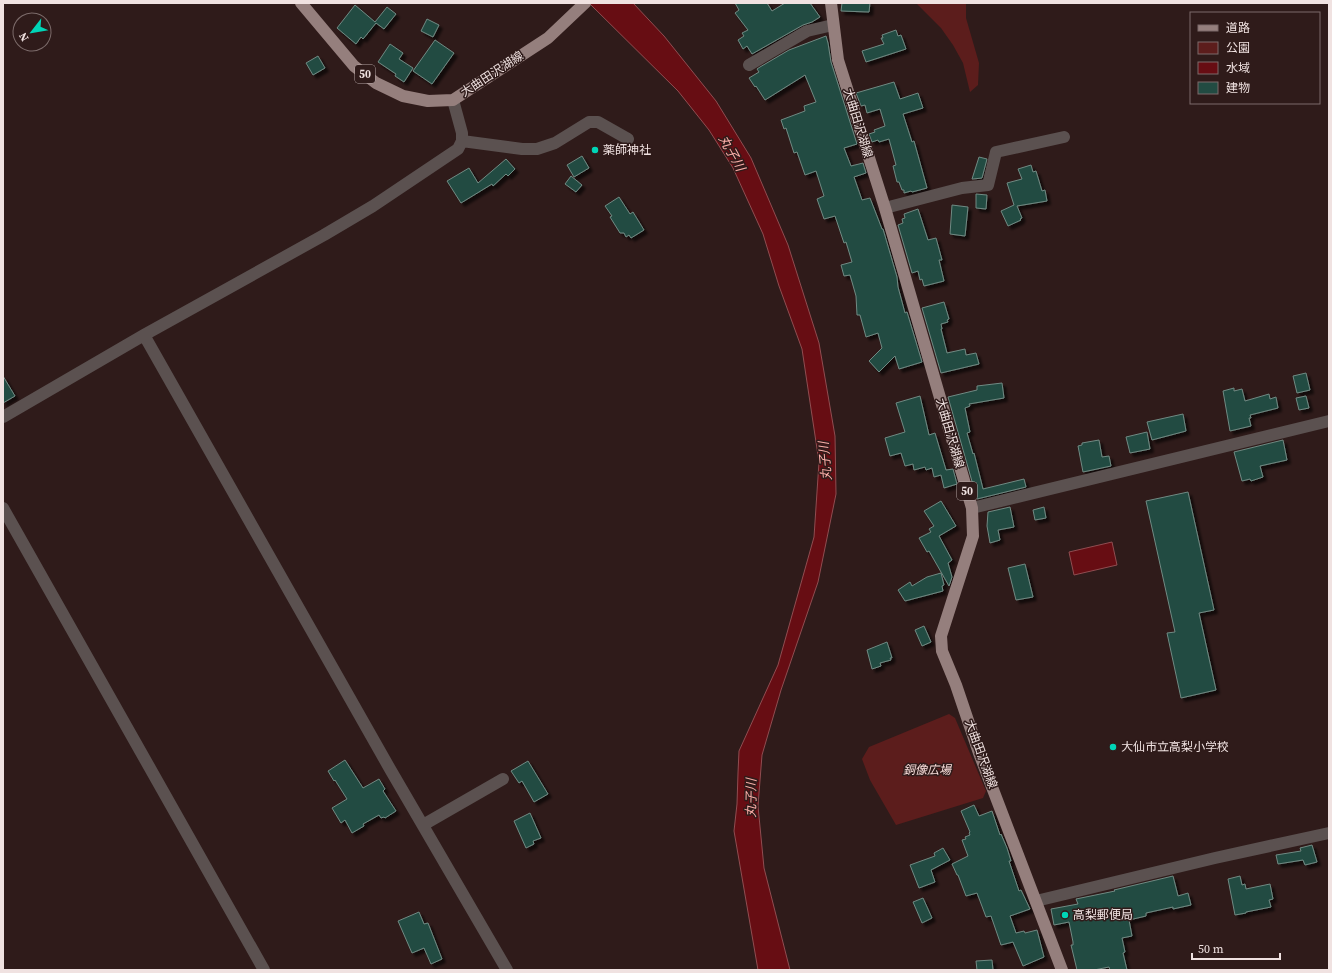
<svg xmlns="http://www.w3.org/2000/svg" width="1332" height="973" viewBox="0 0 1332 973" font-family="'Source Serif 4','Noto Sans JP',serif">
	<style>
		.green { fill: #5c1d1c }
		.water { fill: #670d13; stroke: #904d51 }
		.building { fill: #224b42; stroke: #708a83; filter: url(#shadow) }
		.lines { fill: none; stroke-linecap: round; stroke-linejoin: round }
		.minor { stroke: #5b5150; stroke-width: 12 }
		.major { stroke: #957f7d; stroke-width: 12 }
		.poi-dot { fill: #00d5b7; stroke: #2f1b1a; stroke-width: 1.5 }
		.labels { text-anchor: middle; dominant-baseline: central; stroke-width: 3; stroke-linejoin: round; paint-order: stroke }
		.shield { fill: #2f1b1a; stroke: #b6a6a5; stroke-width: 1 }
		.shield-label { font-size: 11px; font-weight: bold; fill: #f0e2e1 }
		.street-label { font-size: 12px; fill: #f0e2e1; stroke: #2f1b1a }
		.poi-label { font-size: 12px; fill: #f0e2e1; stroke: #2f1b1a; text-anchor: start }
		.park-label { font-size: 12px; font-style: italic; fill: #f8ddda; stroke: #2f1b1a }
		.water-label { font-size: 13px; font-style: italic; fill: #fbaea8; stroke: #2f1b1a }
	</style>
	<defs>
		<filter id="shadow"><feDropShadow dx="3.5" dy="3.5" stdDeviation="1" flood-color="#0009"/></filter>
	</defs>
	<rect width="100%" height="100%" fill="#2f1b1a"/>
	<path class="green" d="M916 3H966V18L979 63 978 85 970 92 963 63 953 45 941 28Z
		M949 714 955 718 986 791 983 798 896 825 870 780 862 759 869 747Z"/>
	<path class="water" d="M589 3H633L664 36 716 101 751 158 788 245 819 343 835 436 836 494 818 582 781 690 762 755 758 806 764 868 790 970H758L734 831 737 804 738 773 739 751 778 665 814 537 819 462 802 349 779 286 763 234 733 168 709 130 678 91Z
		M1112 542 1117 565 1074 575 1069 552Z"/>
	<path class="building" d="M735 3H767L772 11 785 3H810L820 17 812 22 803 25 752 54 747 46 743 49 738 40 744 36 742 33 748 30 735 13 739 10Z
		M842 3H870L869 12 841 11Z
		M355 5 375 22 387 7 396 14 384 29 376 23 363 39 361 37 356 44 337 28Z
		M427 19 439 25 433 37 421 31Z
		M896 30 898 36 901 35 906 49 866 62 862 51 884 44 881 38H883L882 35Z
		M826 36 828 43 831 62 857 144 844 148 851 166 863 163 866 173 854 177 862 200 870 198 882 229H883L897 277 898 287 905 313 907 312 922 362 899 369 895 356 879 372 869 361 882 348 878 333 866 337 860 315H857L856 296 850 275 844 276 841 265 852 262 846 242 844 243 835 216 824 219 817 199 824 196 816 171 805 175 797 152 794 153 786 128 784 129 781 120 805 111 804 106 816 102 805 75 765 100 756 86 755 87 749 78 759 72 757 69 760 67 789 50Z
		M435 40 454 53 432 84 413 71Z
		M390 44 403 53 399 59 413 68 404 82 395 76 396 74 378 62Z
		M318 56 325 68 313 75 306 63Z
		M894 82 900 99 918 93 923 108 903 114 912 142 914 141 927 188 912 192 911 191 904 193V190H902L899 182H897L893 166 896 165 889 139 879 142 878 140 872 142 869 134 875 132 874 130 885 126 880 109 867 113 865 105 861 106 856 93Z
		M582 156 589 168 574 177 567 165Z
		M979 157 987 159 982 178 973 179H972Z
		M506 159 515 169 508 176 506 174 493 186 492 184 461 203 447 181 469 168 478 183Z
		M1031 165 1033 172 1036 171 1042 191 1045 190 1047 201 1017 206 1022 218 1020 219 1021 220 1008 226 1001 211 1014 205 1007 183 1022 179 1018 169Z
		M571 176 582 185 576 192 565 184Z
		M976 194 987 195 986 209 976 208Z
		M619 197 630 214 633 212 644 230 631 238 629 235 626 237 624 233H620L610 217 612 216 605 206Z
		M952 205 968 207 965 236 950 234Z
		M918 209 928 240 936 238 942 260H939L944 281 924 286 922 279 920 280 918 271 912 273 898 225 903 223 902 219 905 218 904 214Z
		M944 302 949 319 947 320 948 322 941 324 942 329H941L947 353 965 349 966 355 976 353 979 364 941 373 922 308Z
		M1306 373 1310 390 1297 393 1293 376Z
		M3 376 15 396 3 403Z
		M1002 383 1004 398 969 404 970 406 965 408 970 432 967 433 973 454 974 453 983 489 1024 479 1026 487 977 499 948 397 977 390V386Z
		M1234 388V391L1242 389 1245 401 1269 394 1270 399 1276 397 1278 408 1250 415 1251 418H1249L1251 426 1230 431 1223 391Z
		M920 396 929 435 935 433 946 470 953 469 957 484 944 488 941 475 934 477 932 468 926 470 925 467 914 470 913 464 905 466 901 453 890 456 885 438 905 432 896 403Z
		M1306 396 1309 408 1299 410 1296 398Z
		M1183 414 1186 431 1152 440 1147 422Z
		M1147 432 1150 449 1130 453 1126 437Z
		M1099 440 1102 457 1109 456 1111 466 1083 472 1078 446 1082 445V443Z
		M1283 440 1287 460 1260 466 1263 477 1251 481 1250 479 1242 481 1234 452Z
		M1188 492 1214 610 1199 613 1216 690 1181 698 1167 633 1175 632 1146 501Z
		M941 501 956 526 939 536 952 560 948 563 952 577 949 586 929 551 927 552 919 538 931 532 929 529 934 526 924 511Z
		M1010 507 1014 527 998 530 1000 540 990 543 987 526 988 512Z
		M1044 507 1046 518 1035 520 1033 510Z
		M1025 564 1033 597 1016 600 1008 568Z
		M941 573 944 585 942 586 943 591 905 601 898 590 910 582 912 586 927 577Z
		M924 626 931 642 922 646 915 630Z
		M887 642 892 658H890L891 660 880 663 881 666 872 669 867 650Z
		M345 760 363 788 379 779 385 789 383 791 396 811 385 818 384 817 381 818 379 815 363 824 364 826 352 833 345 820 341 823 332 808 347 799 335 780 334 781 328 771Z
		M528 761 548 794 534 802 522 781 519 783 511 771Z
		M974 805 979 816 992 811 1000 835 1001 834 1007 848 1011 861H1009L1019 891 1021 890 1030 909 1010 916 1016 933 1024 931 1025 933 1037 930 1044 957 1023 966 1013 942 1001 945 991 916 986 917 977 893 966 896 958 875H957L952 864 968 856 962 840 966 839 965 837 970 835 969 833 970 832 961 811Z
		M530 813 541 838 533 841 534 844 526 848 514 821Z
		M1312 845 1317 862 1305 865 1303 860 1278 864 1276 855 1301 851 1300 848Z
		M943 848 950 860 931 870 935 882 919 888 910 865 935 856 934 853Z
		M1173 876 1178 896 1188 893 1191 905 1173 909V907L1146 913V916L1129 920 1132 936 1122 938 1125 952 1123 953 1127 970H1110L1109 967 1094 970H1077L1071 945H1073V942L1069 922 1054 925 1051 909 1078 904 1076 899 1115 891 1114 890Z
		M1240 876 1242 885 1245 884 1246 889 1270 884 1273 899 1269 900 1271 907 1246 912V913L1235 915 1228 879Z
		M923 898 932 918 922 923 913 902Z
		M419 912 424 924 428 923 442 959 431 964 424 948 412 953 398 921Z
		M992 960 993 970H977L976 961Z"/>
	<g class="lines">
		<path class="minor" d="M749 65 807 31 833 25
			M462 141 522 149H537L555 143 589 122H598L628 139
			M885 208 962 188 988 185 996 152 1064 137
			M144 335 390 769 507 970
			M3 417 144 335 324 235 373 206 458 149 462 141V133L453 100
			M3 508 264 970
			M972 508 1329 421
			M423 825 503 779
			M1036 901 1215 858 1329 833"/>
		<path class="major" d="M301 3 354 66 376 83 403 96 428 101 453 100 548 38 585 3
			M831 3 838 60 885 208 972 508 973 536 941 636 942 651 956 685 979 753 1062 970"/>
	</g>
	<g class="poi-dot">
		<circle cx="595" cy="150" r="4"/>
		<circle cx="1113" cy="747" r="4"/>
		<circle cx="1065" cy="915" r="4"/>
	</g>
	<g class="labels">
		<g class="shield">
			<rect x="355" y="65" width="20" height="18" rx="3"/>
			<rect x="957" y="482" width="20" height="18" rx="3"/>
		</g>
		<g class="shield-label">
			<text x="365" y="74">50</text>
			<text x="967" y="491">50</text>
		</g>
		<g class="street-label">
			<text transform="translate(492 74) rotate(-33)">大曲田沢湖線</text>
			<text transform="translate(858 123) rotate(73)">大曲田沢湖線</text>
			<text transform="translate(950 433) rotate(74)">大曲田沢湖線</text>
			<text transform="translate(981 754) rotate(70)">大曲田沢湖線</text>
		</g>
		<g class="poi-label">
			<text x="603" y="150">薬師神社</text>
			<text x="1121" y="747">大仙市立高梨小学校</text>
			<text x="1073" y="915">高梨郵便局</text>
		</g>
		<g class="park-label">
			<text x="927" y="770">銅像広場</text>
		</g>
		<g class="water-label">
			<text transform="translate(732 153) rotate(61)">丸子川</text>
			<text transform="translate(825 461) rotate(-95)">丸子川</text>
			<text transform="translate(751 798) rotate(-89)">丸子川</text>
		</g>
	</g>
	<rect width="1332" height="973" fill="none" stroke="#f0e2e1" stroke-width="8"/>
	<rect x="1190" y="12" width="130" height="92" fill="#2f1b1a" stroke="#7c6b6a"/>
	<rect x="1198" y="25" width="20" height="6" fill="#957f7d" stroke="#7c6b6a"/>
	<text x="1226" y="32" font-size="12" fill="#f0e2e1">道路</text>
	<rect x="1198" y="42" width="20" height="12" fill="#5c1d1c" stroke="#7c6b6a"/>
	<text x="1226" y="52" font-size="12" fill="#f0e2e1">公園</text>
	<rect x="1198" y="62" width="20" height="12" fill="#670d13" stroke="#7c6b6a"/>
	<text x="1226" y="72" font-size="12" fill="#f0e2e1">水域</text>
	<rect x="1198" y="82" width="20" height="12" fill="#224b42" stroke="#7c6b6a"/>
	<text x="1226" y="92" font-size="12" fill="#f0e2e1">建物</text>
	<g transform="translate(32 32) rotate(239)"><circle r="19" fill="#2f1b1a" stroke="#7c6b6a"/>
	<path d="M0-3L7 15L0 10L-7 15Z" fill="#00d5b7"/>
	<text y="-6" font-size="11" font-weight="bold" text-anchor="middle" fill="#f0e2e1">N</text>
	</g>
	<path d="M1192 953v6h88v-6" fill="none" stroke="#f0e2e1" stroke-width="2"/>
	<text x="1198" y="953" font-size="12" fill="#f0e2e1" stroke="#2f1b1a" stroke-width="3" paint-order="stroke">50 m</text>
</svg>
